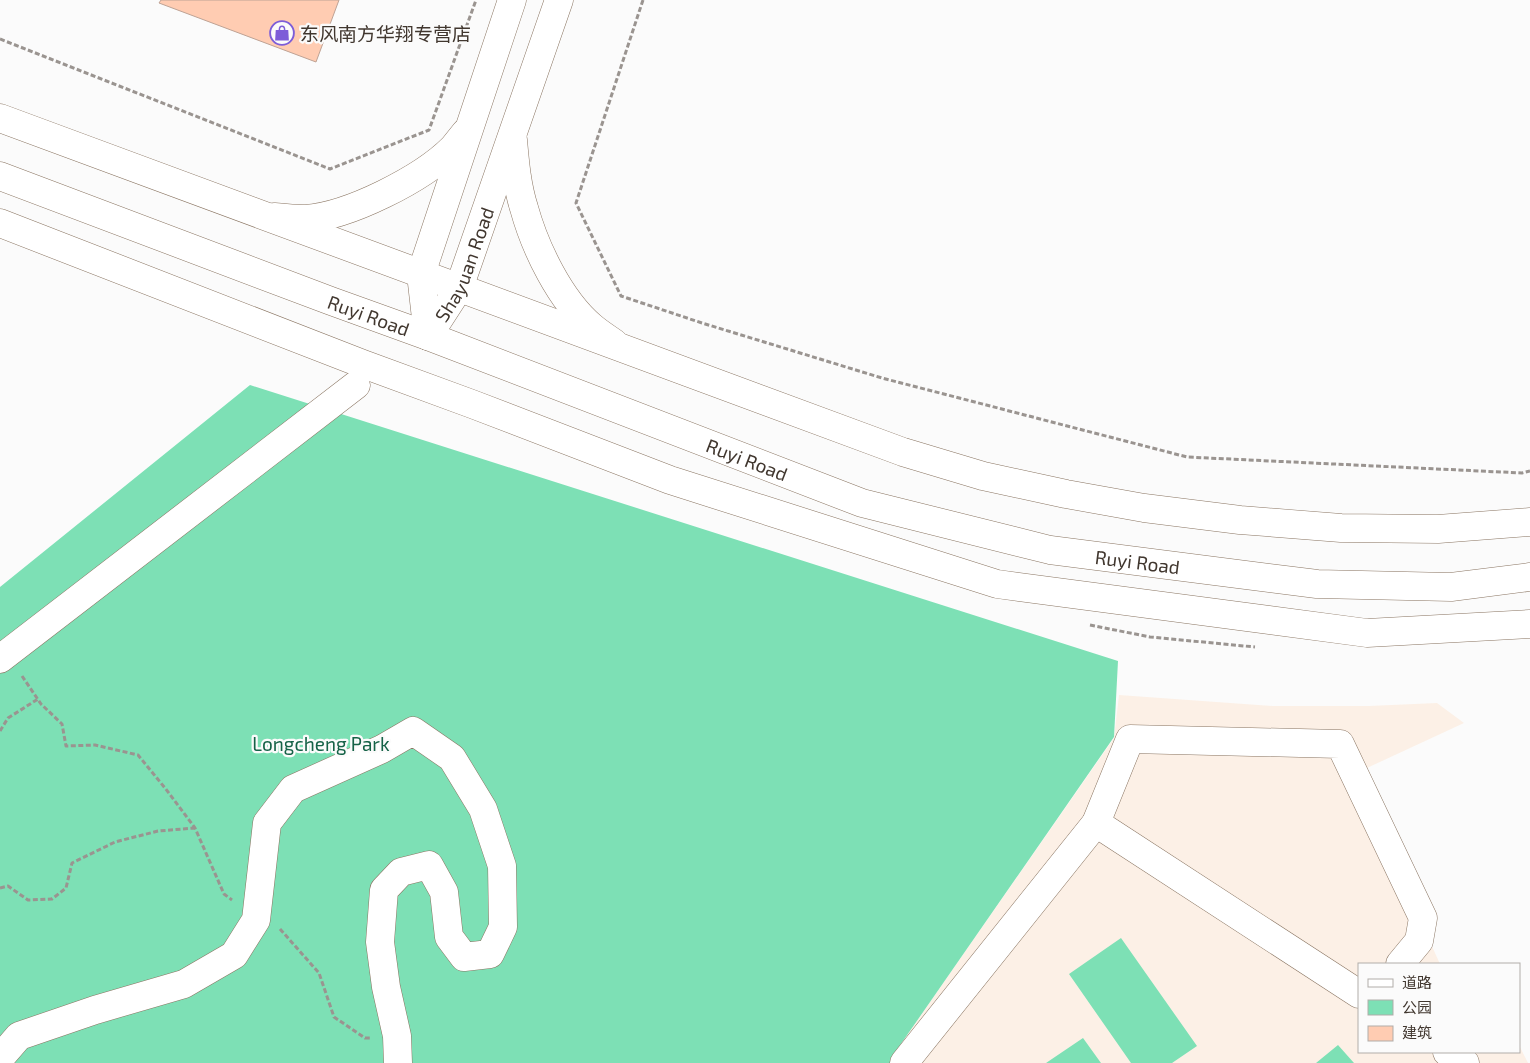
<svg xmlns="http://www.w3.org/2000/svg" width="1530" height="1063" viewBox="0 0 1530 1063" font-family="'Exo 2','Noto Sans SC',sans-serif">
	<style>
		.built { fill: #fcf0e6 }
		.green { fill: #7de0b5 }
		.building { fill: #ffccb2; stroke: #bea294 }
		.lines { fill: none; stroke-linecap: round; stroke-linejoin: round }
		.minor-casing { stroke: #8a7562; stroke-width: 29 }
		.major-casing { stroke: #8a7562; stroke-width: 29 }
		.path { stroke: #9a9490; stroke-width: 3; stroke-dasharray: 5 2.5; stroke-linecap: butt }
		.minor { stroke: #fff; stroke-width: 28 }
		.major { stroke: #fff; stroke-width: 28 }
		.labels { text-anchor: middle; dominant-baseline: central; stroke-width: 4.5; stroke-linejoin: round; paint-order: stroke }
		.poi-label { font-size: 19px; fill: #41372f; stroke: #fbfbfb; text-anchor: start }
		.street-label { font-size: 19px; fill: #41372f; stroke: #fbfbfb }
		.park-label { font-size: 19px; fill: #156247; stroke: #fbfbfb }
	</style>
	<rect width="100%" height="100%" fill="#fbfbfb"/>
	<path class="built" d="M1119 695 1273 706H1369L1437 703 1464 723 1354 774 1440 964H1359V1052H1519V1045L1528 1063H899L896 1051 1114 738Z"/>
	<path class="green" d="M250 385 1118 661 1114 737 896 1051 899 1063H0V587Z
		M1121 938 1197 1046 1172 1063H1131L1069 974Z
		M1083 1038 1101 1063H1046Z
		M1338 1045 1354 1063H1316Z"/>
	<path class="building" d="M161 0H339L316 62 159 3Z"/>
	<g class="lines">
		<g class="minor-casing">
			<g id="minor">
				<path d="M513 140C515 163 517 186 524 208 535 248 560 300 592 327 599 333 607 338 614 343"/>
				<path d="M274 217C284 218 294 219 305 219 349 216 422 179 453 148 457 143 461 138 465 133"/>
				<path d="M0 223 363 364 472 404 670 480 997 584 1367 633 1530 624"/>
				<path id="s1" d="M428 336 459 288 559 0"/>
				<path d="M428 336 421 274 512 0"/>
				<path d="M0 659 356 385"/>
				<path d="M1096 823 1130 739 1340 744 1423 918 1419 941 1400 964"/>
				<path d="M1447 1052 1465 1063"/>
				<path d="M0 1058 19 1036 95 1010 184 984 234 955 256 920 267 823 293 789 382 749 413 731 452 758 483 809 502 866 503 927 490 954 464 957 449 937 444 892 429 865 401 872 384 890 380 942 386 987 397 1036 398 1063"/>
				<path d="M904 1063 1096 823 1359 994"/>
			</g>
		</g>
		<g class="major-casing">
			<g id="major">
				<path d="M0 118 903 452 983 476 1066 494 1144 508 1240 520 1341 528 1438 529 1530 522"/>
				<path id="s2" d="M0 176 331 301 428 336 862 503 1050 550 1317 584 1451 587 1530 577"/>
			</g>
		</g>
		<path class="path" d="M643 0 576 203 621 296 702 323 882 378 1187 457 1522 473 1530 471
			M0 39 330 169 429 130 476 0
			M1090 625 1150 637 1255 647
			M22 676 41 704 62 724 66 746 95 745 138 755 165 788 195 828 224 894 232 900
			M0 731 8 718 38 699
			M0 888 8 886 28 900 52 899 66 888 72 863 115 842 158 831 195 828
			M280 929 319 973 334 1017 365 1038H371"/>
		<use href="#minor" class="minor"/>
		<use href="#major" class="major"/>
	</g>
	<defs>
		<g id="shop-ring" transform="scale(1.25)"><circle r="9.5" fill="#fbfbfb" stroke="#7d5dd8" stroke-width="1.5"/><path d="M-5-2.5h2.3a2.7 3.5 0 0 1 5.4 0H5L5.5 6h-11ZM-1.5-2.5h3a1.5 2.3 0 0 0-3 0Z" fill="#7d5dd8"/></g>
	</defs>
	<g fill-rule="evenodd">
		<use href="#shop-ring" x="282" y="33"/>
	</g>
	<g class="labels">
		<g class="poi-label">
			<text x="300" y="33">东风南方华翔专营店</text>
		</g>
		<g class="street-label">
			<text stroke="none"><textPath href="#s1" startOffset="81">Shayuan Road</textPath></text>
			<text stroke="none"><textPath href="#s2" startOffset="394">Ruyi Road</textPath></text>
			<text stroke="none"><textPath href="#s2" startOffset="799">Ruyi Road</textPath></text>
			<text stroke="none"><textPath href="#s2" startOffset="1204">Ruyi Road</textPath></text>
		</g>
		<g class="park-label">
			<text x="321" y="743">Longcheng Park</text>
		</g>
	</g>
	<rect x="1358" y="963" width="162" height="90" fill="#fbfbfb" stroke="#b1ada9"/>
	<rect x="1368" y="979" width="25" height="8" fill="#ffffff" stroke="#b1ada9"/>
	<text x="1402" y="988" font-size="15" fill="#41372f">道路</text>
	<rect x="1368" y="1000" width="25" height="15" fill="#7de0b5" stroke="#b1ada9"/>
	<text x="1402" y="1013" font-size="15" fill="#41372f">公园</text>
	<rect x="1368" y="1026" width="25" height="15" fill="#ffccb2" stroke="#b1ada9"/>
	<text x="1402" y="1038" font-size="15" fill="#41372f">建筑</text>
</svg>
